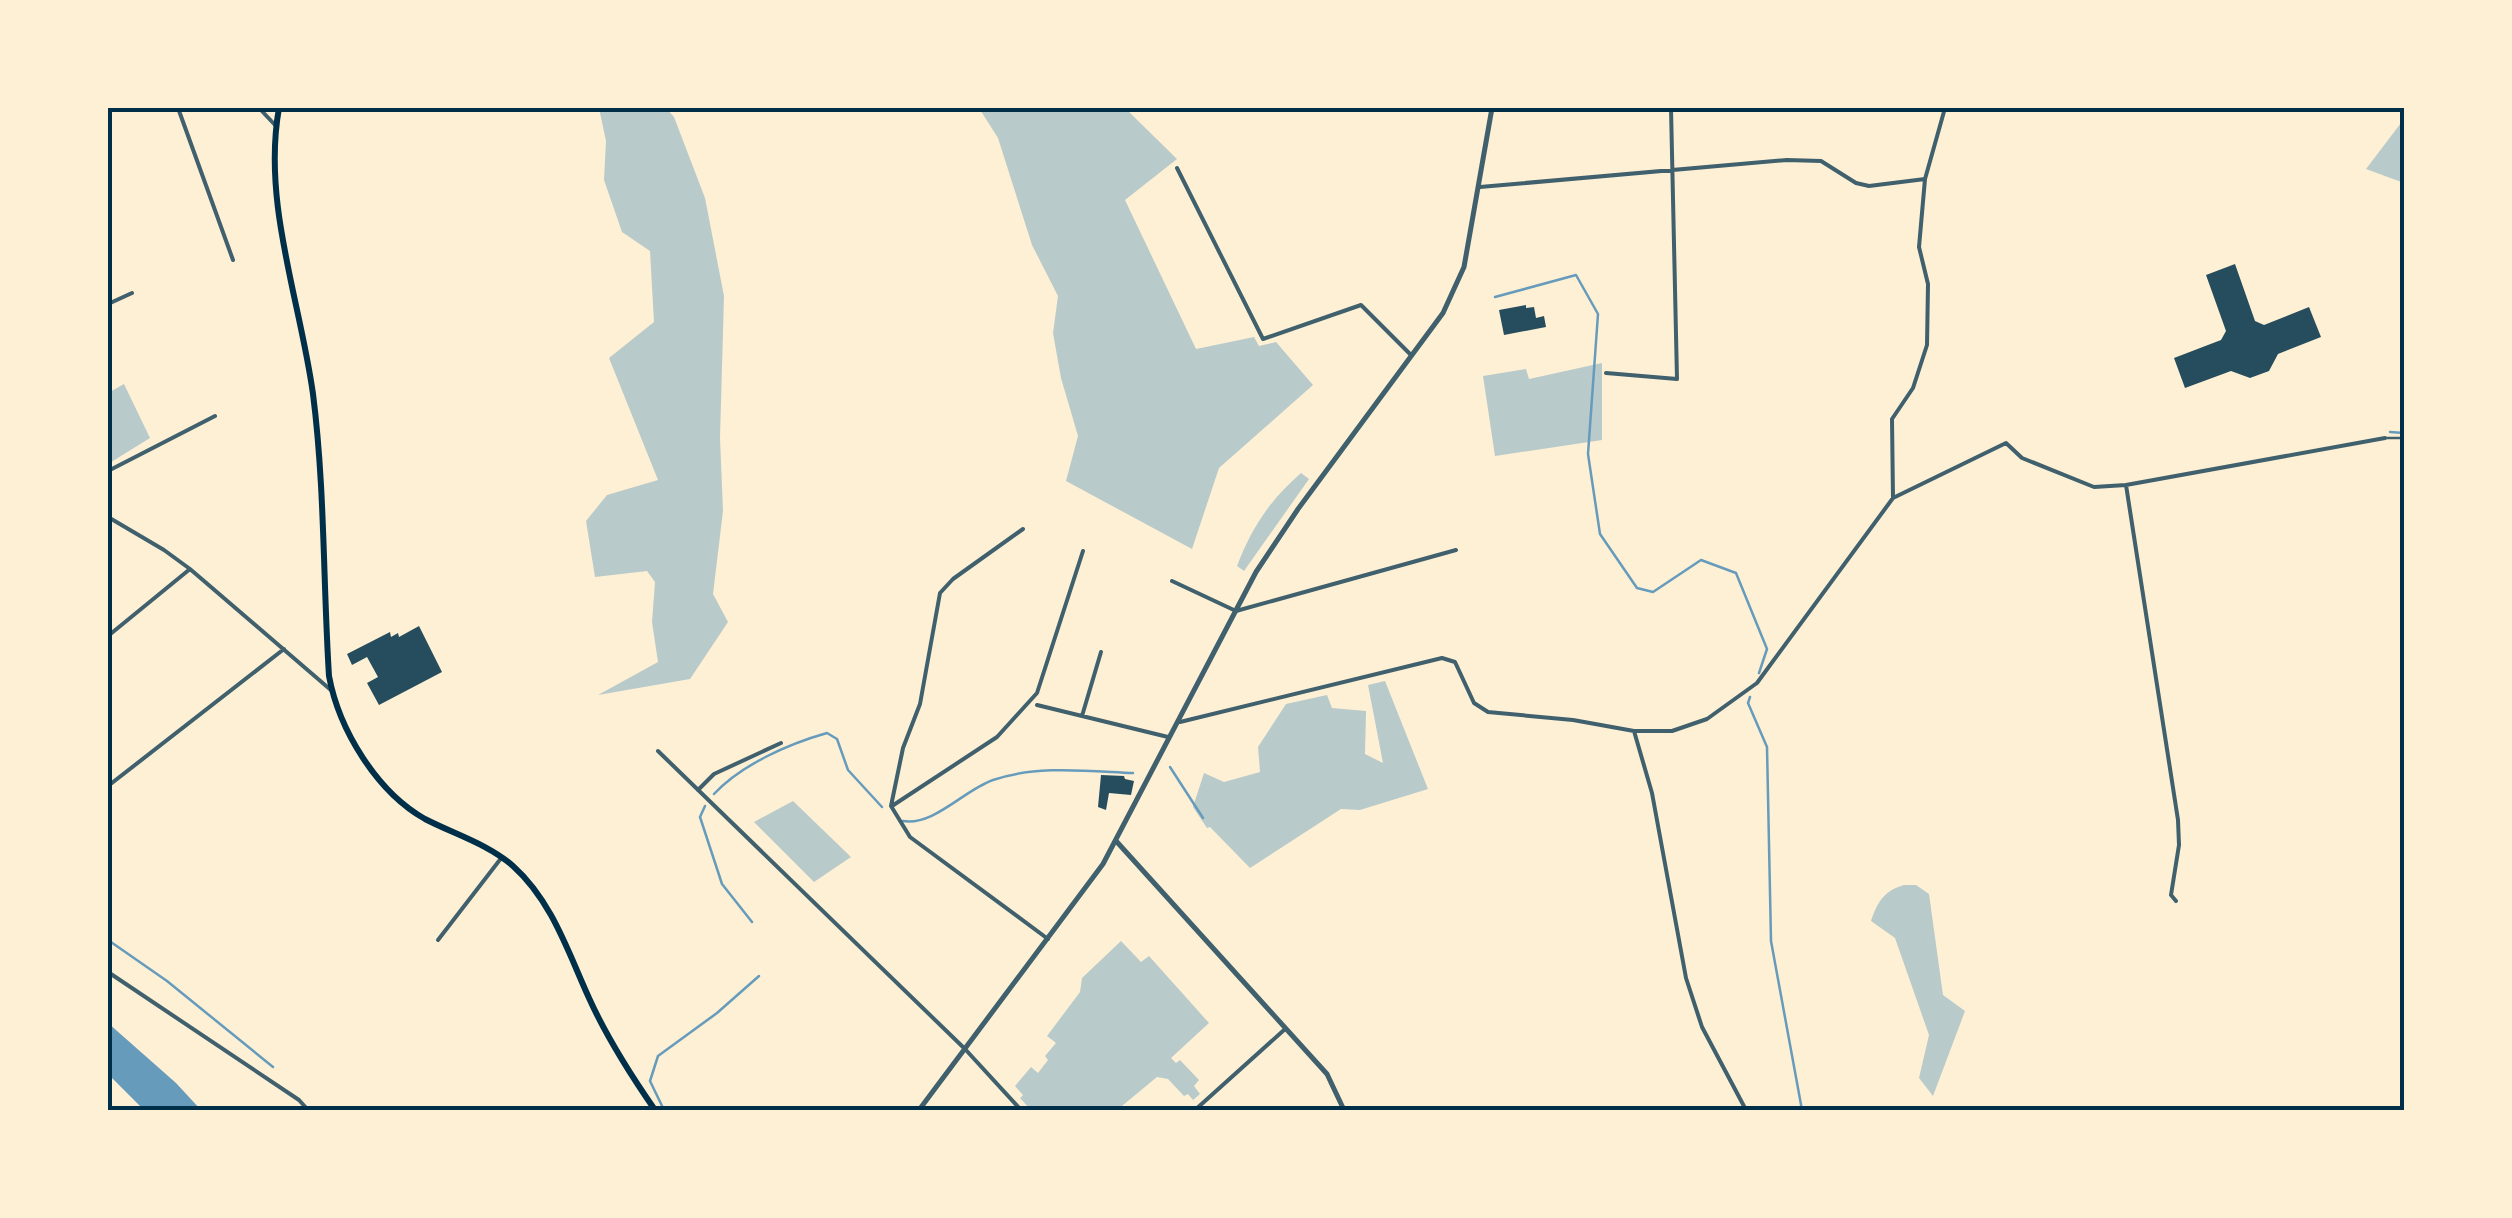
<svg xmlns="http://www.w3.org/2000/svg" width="2512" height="1218" viewBox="0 0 2512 1218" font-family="'PT Sans Narrow',sans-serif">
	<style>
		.green { fill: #b9caca }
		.water { fill: #669bbc }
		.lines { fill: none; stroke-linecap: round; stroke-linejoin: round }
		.stream { stroke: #669bbc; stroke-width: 2.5 }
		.building { fill: #264d5e }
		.service { stroke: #3f606c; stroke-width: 2.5 }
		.minor { stroke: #3f606c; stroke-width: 4 }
		.tertiary { stroke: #3f606c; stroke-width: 5 }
		.secondary { stroke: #003049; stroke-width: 6 }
		.neatline { fill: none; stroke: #003049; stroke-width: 4 }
	</style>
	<rect width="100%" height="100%" fill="#fdf0d5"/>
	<path class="green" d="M599 108H666L674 117 705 198 724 296 720 438 723 511 713 594 728 622 690 679 598 695 658 662 652 622 655 582 647 571 595 577 586 521 607 495 658 480 609 358 654 322 650 251 622 232 604 180 606 141Z
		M979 108H1125L1177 159 1125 200 1196 349 1254 337 1259 346 1276 342 1313 385 1219 468 1192 549 1066 481 1078 436 1061 378 1053 333 1058 296 1032 245 998 138Z
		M2404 119V183L2366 169Z
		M1602 363V440L1495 456 1483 376 1526 369 1529 379Z
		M124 384 150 438 108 464V393Z
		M1301 473 1309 479 1244 571 1237 566C1252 527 1270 500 1301 473Z
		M1385 681 1428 789 1360 810 1341 809 1250 868 1210 827 1207 828 1193 807 1204 773 1224 782 1260 772 1258 747 1286 704 1327 695 1332 708 1366 711 1365 754 1383 763 1368 685Z
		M793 801 851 857 814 882 754 822Z
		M1904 885H1916L1929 894 1943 995 1965 1011 1933 1096 1919 1078 1929 1035 1895 938 1871 921C1878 901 1884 891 1904 885Z
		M1121 941 1141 962 1149 956 1209 1023 1171 1058 1176 1063 1180 1060 1199 1080 1194 1086 1200 1094 1193 1100 1188 1094 1184 1096 1168 1079 1157 1077 1117 1110H1031L1020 1098 1023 1095 1015 1086 1031 1067 1038 1073 1048 1060 1045 1056 1056 1043 1047 1036 1080 992 1082 978Z"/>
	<path class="water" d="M108 1023 176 1083 201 1110H144L108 1074Z"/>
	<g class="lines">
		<path class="stream" d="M1495 297 1576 275 1598 314 1588 454 1600 534 1637 588 1653 592 1701 560 1736 573 1767 649 1759 673
			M2390 432 2404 433
			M1750 697 1748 703 1767 747 1771 941 1802 1110
			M1170 767 1203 818
			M714 794C741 765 788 744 827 733L837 739 848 770 882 807
			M705 806 700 817 722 884 752 922
			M903 821C934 826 964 790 993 780 1037 765 1087 771 1133 773
			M108 940 167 981 273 1067
			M664 1110 650 1081 658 1056 717 1013 759 976"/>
	</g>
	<path class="building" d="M2235 264 2255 321 2264 325 2309 307 2321 337 2278 354 2269 371 2250 378 2231 371 2185 388 2174 358 2221 340 2226 331 2206 275Z
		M1526 305V308L1534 307 1536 318 1544 316 1546 327 1504 335 1499 310Z
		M419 626 442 672 379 705 367 683 378 677 367 657 352 665 347 654 390 632 391 637 398 633 399 637Z
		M1101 775 1124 776 1125 779 1134 781 1131 795 1109 793 1106 810 1098 807Z"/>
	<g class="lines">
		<path class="service" d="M2387 438H2404"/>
		<path class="minor" d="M178 108 233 260
			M259 108 276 126
			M1177 168 1263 339 1361 305 1411 355
			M1480 187 1787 160 1821 161 1856 183 1869 186 1925 179
			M108 304 132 293
			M1606 373 1677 379 1671 108
			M108 471 215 416
			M2126 485 2385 438
			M1893 498 1892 419 1913 388 1927 345 1928 284 1919 247 1925 179 1945 108
			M108 517 164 550 190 569 332 691
			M1023 529 953 579 940 593 920 704 903 748 891 806 910 837 1048 939
			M1172 581 1236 611 1456 550
			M108 636 190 569
			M1037 705 1168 737
			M1082 716 1101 652
			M1180 722 1442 658 1455 662 1474 703 1488 712 1573 720 1634 731H1672L1707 719 1757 683 1893 498 2006 443 2022 458 2094 487 2126 485 2178 820 2179 845 2171 895 2176 901
			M1634 731 1652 793 1686 978 1702 1027 1746 1110
			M658 751 965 1049 1021 1110
			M108 786 284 649
			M698 790 714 774 781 743
			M892 806 997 737 1037 693 1083 551
			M438 940 502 857
			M108 972 299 1100 308 1110
			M1195 1110 1284 1030"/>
		<path class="tertiary" d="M1117 842 1327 1074 1344 1110
			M919 1110 1103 864 1256 572 1298 509 1443 313 1464 267 1492 108"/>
		<path class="secondary" d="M279 108C262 202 300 300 313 394 325 488 323 582 329 676 339 730 377 792 425 819 454 834 488 844 513 866 552 901 568 952 589 998 607 1038 630 1074 655 1110"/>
	</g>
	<rect width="2512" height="1218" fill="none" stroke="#fdf0d5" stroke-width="220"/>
	<rect x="110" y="110" width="2292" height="998" class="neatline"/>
</svg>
